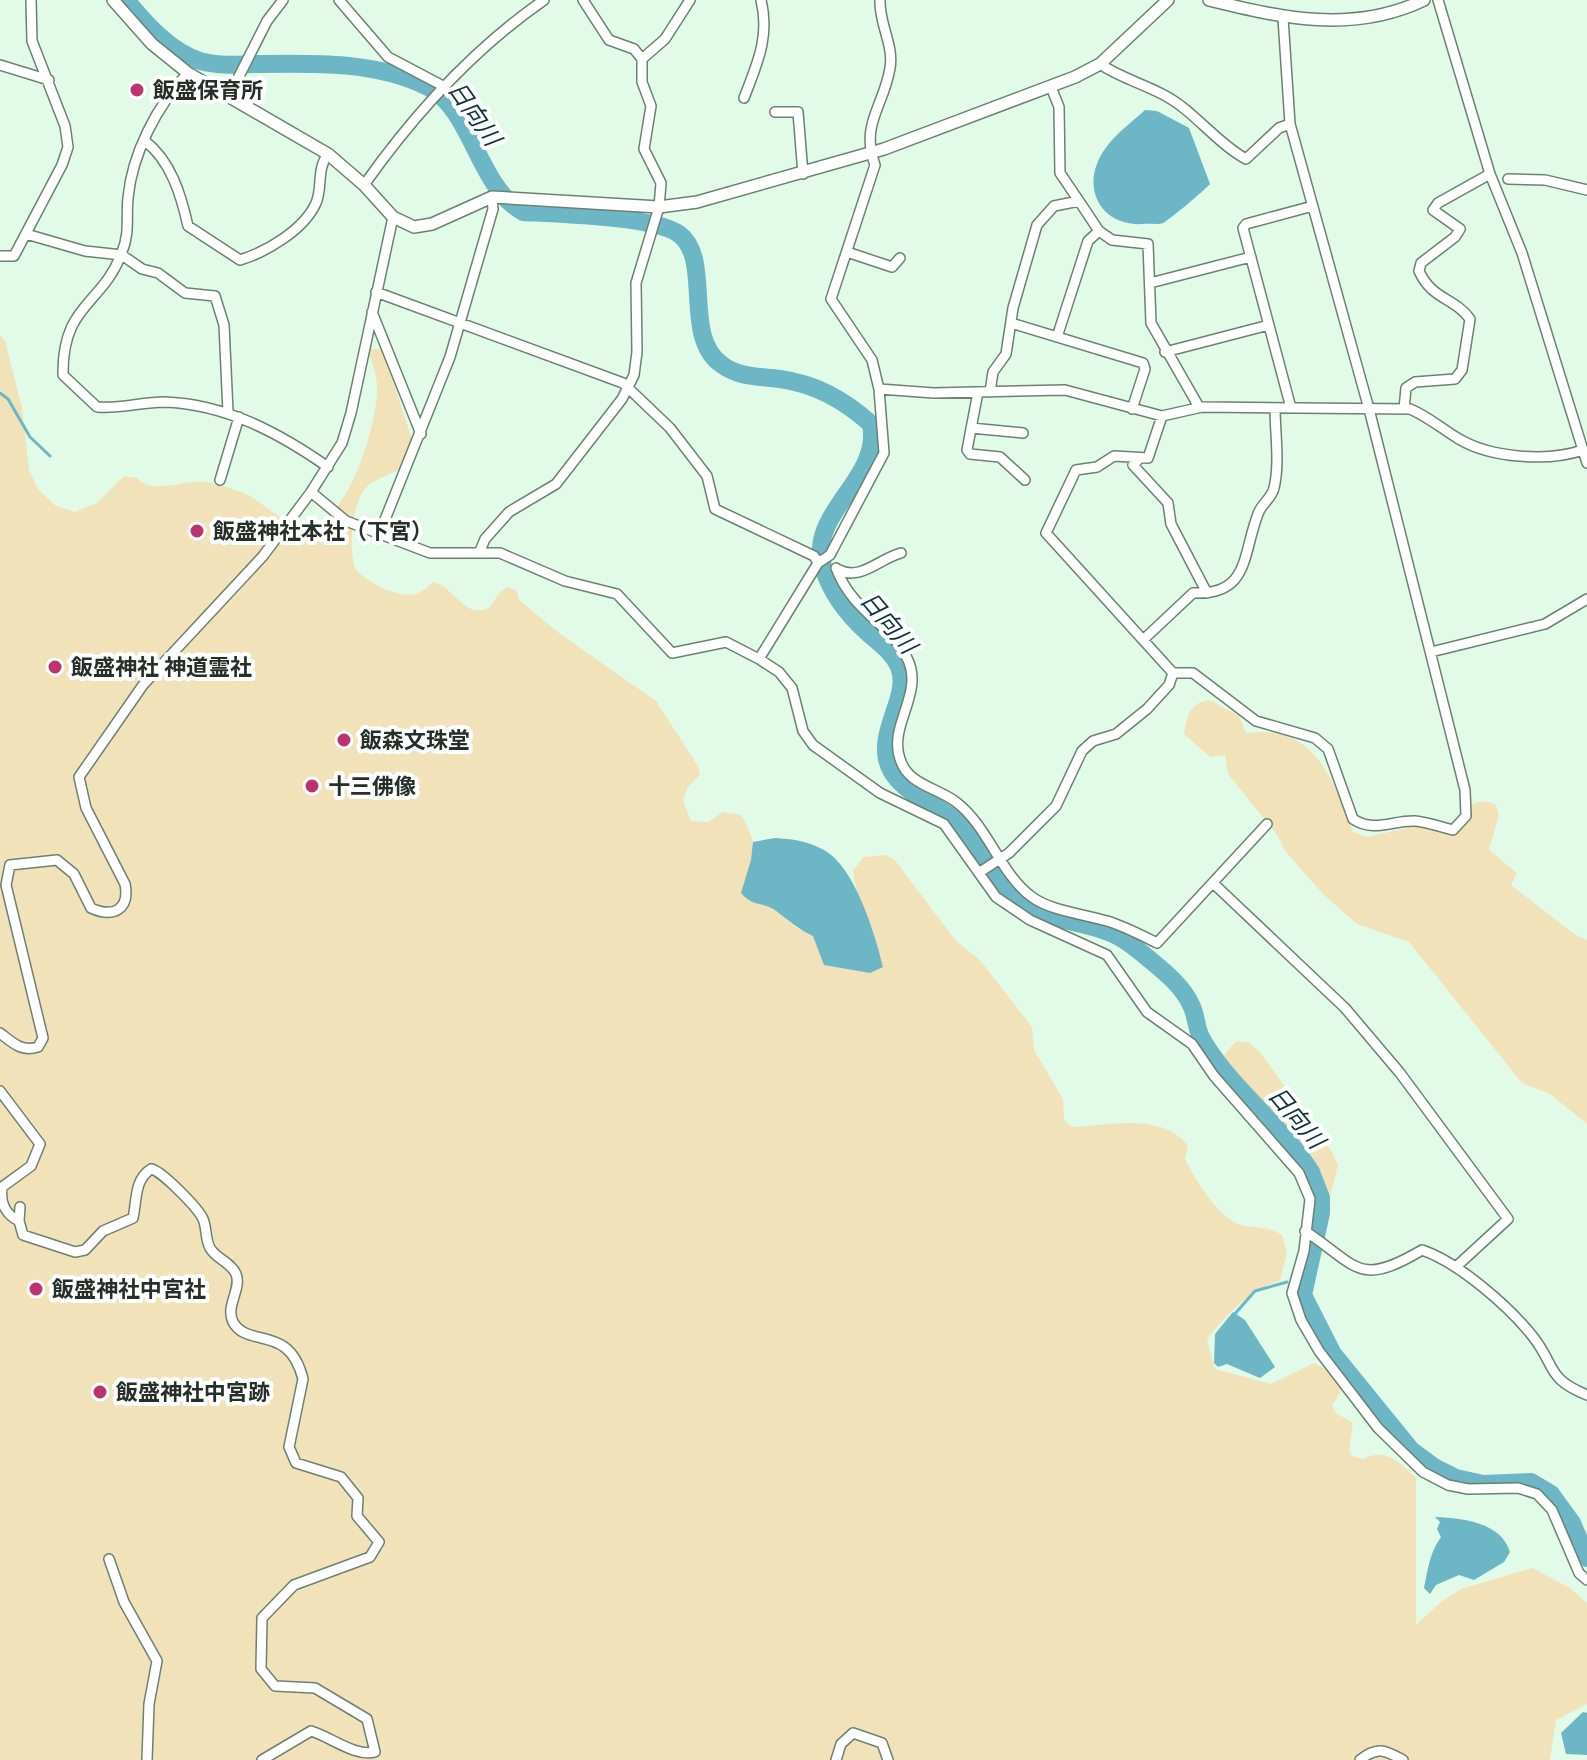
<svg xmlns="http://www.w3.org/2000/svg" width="1587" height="1760" viewBox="0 0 1587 1760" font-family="'Archivo Narrow','Noto Sans JP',sans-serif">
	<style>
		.green { fill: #f1e2ba }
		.water { fill: #6cb6c6 }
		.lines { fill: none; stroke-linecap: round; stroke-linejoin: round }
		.stream { stroke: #6cb6c6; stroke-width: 3 }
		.river { stroke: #6cb6c6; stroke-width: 18 }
		.minor-casing { stroke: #6c8271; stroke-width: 12 }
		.tertiary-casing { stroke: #6c8271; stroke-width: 14 }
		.minor { stroke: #fff; stroke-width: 9 }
		.tertiary { stroke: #fff; stroke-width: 11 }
		.poi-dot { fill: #bd336e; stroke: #fff; stroke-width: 3 }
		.labels { text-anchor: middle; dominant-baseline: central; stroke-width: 8; stroke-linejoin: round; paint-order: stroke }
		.poi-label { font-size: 22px; font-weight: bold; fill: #263029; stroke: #fff; text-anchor: start }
		.water-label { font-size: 24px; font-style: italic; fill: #0e333a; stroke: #fff }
	</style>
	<rect width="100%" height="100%" fill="#e2fbe8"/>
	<path class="green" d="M0 335 5 341 22 408 29 470 38 489 56 506 75 512 97 503 124 476 137 478C154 496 183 478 207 482 221 485 234 489 248 495 266 504 285 528 307 526 349 524 379 419 377 385 376 372 372 361 367 349H383L412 440 404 467C393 474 379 477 369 485 351 499 348 551 356 570 368 583 400 600 418 593 424 591 428 585 434 582 455 588 466 621 490 607L500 592 508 587 517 591 519 600 559 633 656 701 698 766 700 775 688 787 683 800 691 821 708 822 723 812 741 815C762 848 766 916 803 931L866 928C864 906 855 891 853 870L864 857 885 855 894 859 956 941 979 959 1032 1027 1034 1050 1063 1099 1064 1120 1072 1127C1110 1125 1163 1112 1188 1146L1185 1159C1194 1178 1220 1220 1241 1225 1257 1229 1267 1225 1282 1235L1287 1252 1280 1281C1250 1289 1225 1316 1207 1340L1215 1369 1271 1384 1314 1363 1333 1373 1341 1391 1332 1405 1336 1413 1353 1423 1349 1449 1352 1456 1363 1459C1386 1447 1400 1462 1416 1478V1625L1441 1602 1461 1589 1532 1568 1570 1588 1587 1603V1704L1556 1720 1550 1760H0Z
		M1210 700 1239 716 1246 733C1317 724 1332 780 1353 832L1366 837 1417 826 1443 834C1458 818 1473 792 1496 805L1499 815 1489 850 1517 873 1511 885 1574 934 1587 940V1124L1550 1094 1522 1083 1409 942 1357 924 1323 894 1285 851 1278 836 1228 774 1225 755 1210 757 1184 734C1187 716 1190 702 1210 700Z
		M1236 1041 1249 1043 1260 1052 1332 1152 1338 1165 1329 1201 1310 1165 1227 1066 1224 1055Z"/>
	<path class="water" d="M1145 110 1157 111 1189 128 1210 184C1206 189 1168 221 1163 223 1159 225 1149 223 1144 224 1099 227 1079 185 1105 149 1115 134 1132 122 1145 110Z
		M775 838C792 839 808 841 824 850 855 867 875 934 883 967L870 973 824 965 813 936C798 929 788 920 775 910 762 901 754 908 741 893L751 860 753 842Z
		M1233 1312 1245 1320 1275 1367 1260 1378 1227 1364 1218 1367 1214 1363 1215 1334Z
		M1435 1517C1462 1518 1501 1522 1510 1552L1504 1562 1474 1580 1459 1575 1436 1585 1430 1594 1424 1588C1428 1568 1430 1552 1441 1537L1437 1529 1440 1522Z
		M1583 1712 1587 1713V1755L1566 1754 1561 1733Z"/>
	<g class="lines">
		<path class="stream" d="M0 393 8 399 30 437 50 456
			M1233 1316 1255 1291 1287 1282"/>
		<path class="river" d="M126 0C145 23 170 52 200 61 218 66 237 65 255 64 313 63 376 61 428 87 472 109 478 187 523 212 556 214 655 216 679 234 713 259 682 336 721 364 739 378 759 376 780 379 816 384 844 400 871 424 882 480 807 512 823 567 831 593 847 614 867 632 878 642 893 652 899 667 912 698 871 736 892 772 908 797 938 803 958 823 984 848 996 887 1027 906 1052 922 1086 921 1113 934 1124 938 1134 947 1143 954 1161 969 1183 985 1192 1007 1197 1018 1196 1031 1203 1041 1232 1090 1281 1124 1311 1172L1321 1198V1213L1303 1295 1333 1354 1411 1450 1434 1467 1456 1478 1483 1484 1531 1482 1551 1494 1572 1523 1587 1558"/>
		<g class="minor-casing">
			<path id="minor" d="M339 0 388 57 445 87
				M1283 18 1290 124
				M642 59 665 39 690 0
				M1100 64C1119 77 1141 83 1162 94 1194 110 1215 142 1246 159L1279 128 1290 124 1369 409 1465 790 1466 816 1453 830C1441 827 1427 822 1415 821 1393 820 1374 833 1353 819L1328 749 1315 738 1256 721 1193 673H1173
				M0 65 49 80
				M188 73C157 105 132 154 128 198 126 217 130 233 122 252 103 305 62 303 63 375L97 407C120 409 142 402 164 402 226 404 279 433 328 467
				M229 96 267 21 283 0
				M744 98C757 64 770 37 761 0
				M775 112H798L803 174
				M145 141C171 161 181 195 188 226L240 260C266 252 304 230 316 203 323 187 316 170 328 154
				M1490 174 1522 253 1587 463
				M1508 179 1545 180 1587 190
				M364 185C415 113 472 50 544 0
				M393 217 351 413 342 443 311 492 346 521 430 553H500L565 581 617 594 672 653 726 642 759 659 818 563 830 555 884 453 879 389 872 360 831 299 875 165C860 124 884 106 890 68 894 45 879 24 880 0
				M1099 231 1112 240 1148 244 1151 323 1199 407
				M26 234 85 251 122 255 142 269 158 273 185 293 215 296 224 325 228 412
				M847 252 892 267 900 258
				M0 256H14L62 165 68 147 65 126 32 41 31 0
				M1150 283 1251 257
				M376 292 623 383 670 428 707 476 715 509 814 556 818 563
				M372 312 421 434
				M1011 323 1143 363 1145 369 1132 409
				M1057 337 1088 241 1099 231 1079 201
				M1165 352 1269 325
				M879 389 934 393 1065 390 1162 416 1202 407 1410 409C1429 417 1442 429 1459 439 1491 458 1548 462 1583 450
				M978 392 967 450 970 454 1000 457 1025 480
				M990 392 993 372 1006 354 1013 308 1037 225 1054 206 1079 201 1060 173 1059 107 1051 87
				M1291 408 1243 228 1246 224 1313 206
				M1404 409 1406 388 1415 382 1455 379 1462 370 1470 319C1454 297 1432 300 1419 271L1421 263 1455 237 1460 229 1433 210 1438 203 1490 174 1438 0
				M971 428 1023 433
				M1140 458 1133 465 1168 503 1171 524 1207 593
				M220 480 239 417
				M380 532 450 357 493 209 492 197
				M480 551 485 539 509 512 556 484 622 399 634 375 637 352 636 283 659 207 661 183 644 149 651 106 642 82V59L634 49 609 40 583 0
				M836 568C853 613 891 624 907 658 925 693 888 725 900 759 908 785 936 787 956 802 989 827 1000 874 1032 897 1051 911 1084 914 1107 921 1124 926 1141 935 1157 943L1267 824
				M837 569C861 582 878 559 901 553
				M1143 640 1193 593C1250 595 1242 555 1258 514 1261 504 1272 498 1274 488 1280 463 1275 433 1275 408
				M1431 652 1545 624 1587 599
				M759 659 779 672 792 688 803 731 813 745 880 793 944 824 996 897 1030 920 1107 955 1147 1012 1192 1044 1214 1076 1299 1173 1310 1199 1304 1251 1292 1293 1301 1320 1319 1351 1378 1428 1423 1472 1448 1485 1468 1489 1518 1488 1537 1494 1552 1510 1579 1573 1587 1580
				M980 872 1009 853 1056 806 1082 751 1093 741 1116 734 1147 709 1169 685 1173 673 1046 533 1076 470 1097 467 1114 456 1148 458 1162 416
				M1213 883 1345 1008 1400 1073 1508 1219 1458 1265
				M0 1033C13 1043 21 1052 38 1047L43 1038 6 885 10 865 57 860 74 874 91 908C113 918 130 910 125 884L86 808 79 777 143 685 263 556 311 492
				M0 1091 40 1144 31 1166 2 1187C0 1203 5 1214 19 1221L23 1235 75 1252 85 1250 103 1231 133 1218C137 1200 134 1180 151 1169 161 1170 198 1208 203 1219 207 1228 205 1239 210 1248 216 1259 231 1262 236 1274 242 1289 225 1306 233 1322 248 1349 289 1323 303 1379L289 1447 296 1463 341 1477 358 1498 357 1516 379 1542 370 1557 294 1585 262 1618 261 1669 275 1686 315 1688 367 1719 375 1752C355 1757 331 1737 311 1731L262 1760
				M19 1221 20 1207
				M1305 1231C1358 1266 1358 1288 1422 1250 1458 1262 1510 1307 1534 1338 1556 1367 1547 1379 1587 1395
				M109 1559 124 1602 157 1661 149 1704 147 1760
				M836 1760 841 1744 853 1733 882 1743 888 1760
				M1360 1760C1377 1746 1385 1750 1403 1760"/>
		</g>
		<g class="tertiary-casing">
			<path id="tertiary" d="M113 0 152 44 188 73 328 154 364 185 393 217 414 227 432 224 492 197 659 207 697 202 884 149 1075 77 1100 64 1168 0
				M1209 0C1282 18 1353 34 1424 0"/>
		</g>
		<use href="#minor" class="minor"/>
		<use href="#tertiary" class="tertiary"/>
	</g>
	<g class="poi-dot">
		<circle cx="137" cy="90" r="8"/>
		<circle cx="197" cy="531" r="8"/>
		<circle cx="55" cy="667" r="8"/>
		<circle cx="344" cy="740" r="8"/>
		<circle cx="312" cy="786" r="8"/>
		<circle cx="36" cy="1289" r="8"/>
		<circle cx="100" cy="1392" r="8"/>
	</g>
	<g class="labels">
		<g class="poi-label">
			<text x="153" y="90">飯盛保育所</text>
			<text x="213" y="531">飯盛神社本社（下宮）</text>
			<text x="71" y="667">飯盛神社 神道霊社</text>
			<text x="360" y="740">飯森文珠堂</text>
			<text x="328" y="786">十三佛像</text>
			<text x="52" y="1289">飯盛神社中宮社</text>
			<text x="116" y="1392">飯盛神社中宮跡</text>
		</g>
		<g class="water-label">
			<text transform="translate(475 113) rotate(55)">日向川</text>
			<text transform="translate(889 622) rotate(50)">日向川</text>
			<text transform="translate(1297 1117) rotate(50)">日向川</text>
		</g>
	</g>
</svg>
